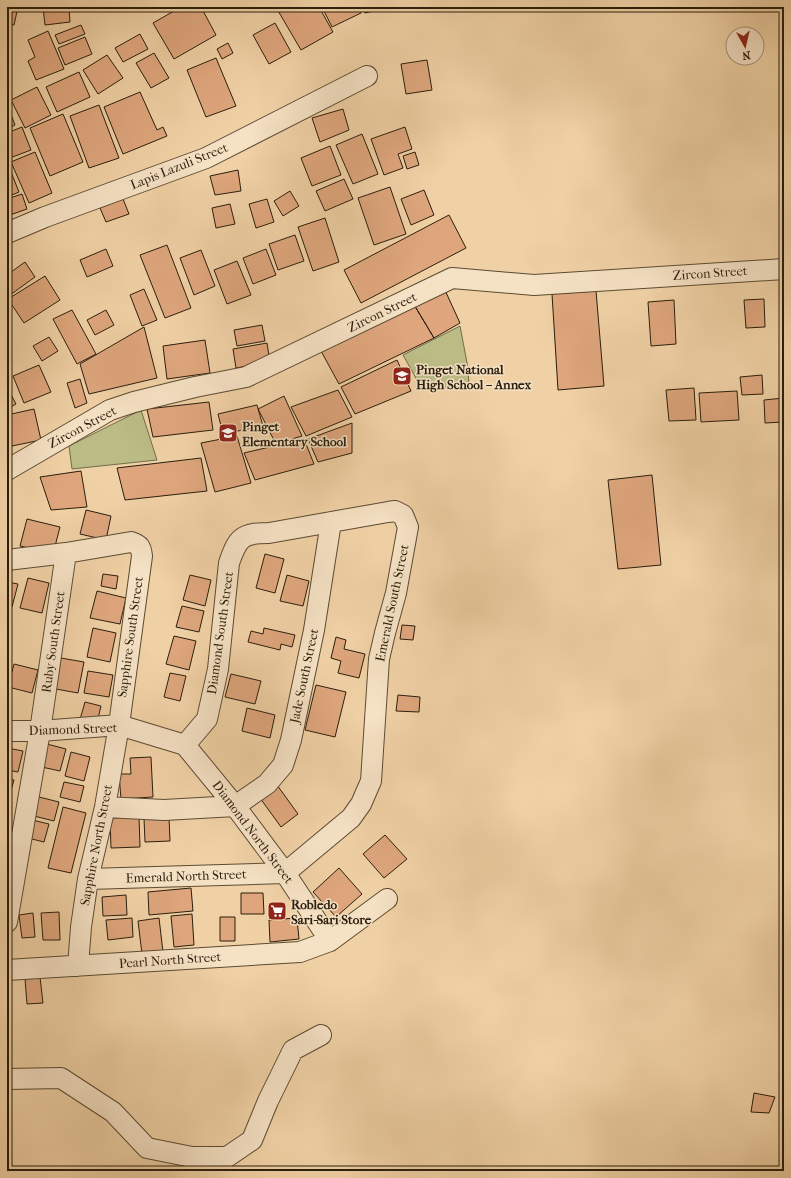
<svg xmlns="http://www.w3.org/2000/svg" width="791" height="1178" viewBox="0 0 791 1178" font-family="'IM FELL French Canon',serif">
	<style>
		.green { fill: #bbbb85; stroke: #726c49 }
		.building { fill: #dfa67d; stroke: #2a1e0d }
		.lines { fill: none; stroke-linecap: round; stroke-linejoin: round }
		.minor-casing { stroke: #5c4b33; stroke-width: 22 }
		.minor { stroke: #f5e1c4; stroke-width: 20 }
		.labels { text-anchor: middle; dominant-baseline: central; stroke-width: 3; stroke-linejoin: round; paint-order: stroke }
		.street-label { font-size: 13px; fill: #2a1e0d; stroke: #f5e1c4 }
		.poi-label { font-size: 13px; font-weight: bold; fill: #2a1e0d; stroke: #f5e1c4; text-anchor: start }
	</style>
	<rect width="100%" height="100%" fill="#f0d1a5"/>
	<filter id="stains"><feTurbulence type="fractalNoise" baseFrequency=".005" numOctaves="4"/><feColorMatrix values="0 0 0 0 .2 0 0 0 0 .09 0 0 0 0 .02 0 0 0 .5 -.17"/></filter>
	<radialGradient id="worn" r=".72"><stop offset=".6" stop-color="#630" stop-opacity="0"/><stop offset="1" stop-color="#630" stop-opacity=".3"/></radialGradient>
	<path class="green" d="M460 326 468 368 469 385 422 389 403 355Z
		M141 410 157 460 72 469 69 446Z"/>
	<path class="building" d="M7 7H18L14 25 7 24Z
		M43 7H69L70 22 45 25Z
		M111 7H120L114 11Z
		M181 7H201L216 35 174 59 153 23Z
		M280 7H319L333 32 301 50 277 9Z
		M322 7H359L361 13 332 27Z
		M363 7H387V8L365 13Z
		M275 23 291 52 269 64 253 35Z
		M81 25 85 34 59 44 55 35Z
		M48 31 64 69 36 80 28 61 35 57 28 40Z
		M140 34 148 49 123 62 115 48Z
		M85 37 92 54 65 65 58 48Z
		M228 43 233 53 222 59 217 49Z
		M154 53 169 78 151 88 136 63Z
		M107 55 123 78 98 94 83 70Z
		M216 58 236 106 206 117 187 70Z
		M427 60 432 90 406 94 401 64Z
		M79 72 90 97 57 112 46 87Z
		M37 87 51 115 25 128 11 100Z
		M140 92 157 130 163 127 167 136 123 154 104 107Z
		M99 105 119 158 89 168 70 116Z
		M9 109 15 125 7 129V110Z
		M343 109 349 130 320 142 312 118Z
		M63 114 83 162 50 176 30 128Z
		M22 127 31 150 7 159V133Z
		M405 127 412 149 398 154 403 168 384 175 371 139Z
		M362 134 378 174 353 184 336 145Z
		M330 146 341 175 312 186 301 158Z
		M35 152 52 193 29 203 11 162Z
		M415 152 419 165 407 169 403 156Z
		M238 170 241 191 215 195 210 176Z
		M11 172 19 192 7 197V174Z
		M344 179 353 199 325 211 316 191Z
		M390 187 406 234 374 245 358 198Z
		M424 190 434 215 411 225 401 199Z
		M290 191 299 206 283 216 274 201Z
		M22 194 27 209 7 216V199Z
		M123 199 129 214 106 222 100 208Z
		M267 199 274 222 256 228 249 204Z
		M230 204 235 224 216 228 212 208Z
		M449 215 466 248 361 303 344 270Z
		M325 218 339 262 313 271 298 227Z
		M295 235 304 261 278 270 269 244Z
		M167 245 191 308 165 318 140 255Z
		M106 249 113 266 87 277 80 260Z
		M266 249 276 275 253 284 243 258Z
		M201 250 215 286 194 295 180 258Z
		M237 261 251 295 227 304 214 270Z
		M25 262 35 277 10 295 7 291V275Z
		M45 276 60 300 24 323 8 299Z
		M444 288 460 323 434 338 413 303Z
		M144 289 157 320 142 326 130 295Z
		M596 291 604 386 558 390 552 294Z
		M764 299 765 327 746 328 744 300Z
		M674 300 676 344 651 346 648 302Z
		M413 303 434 338 339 384 321 351Z
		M72 310 96 354 77 364 53 319Z
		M106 310 114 325 95 335 87 320Z
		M262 325 265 341 237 346 234 330Z
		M144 327 157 378 89 394 80 364Z
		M49 337 58 351 42 361 33 346Z
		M205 340 210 373 167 379 163 346Z
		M267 343 270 362 236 368 233 349Z
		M397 360 411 391 355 414 341 387Z
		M39 365 51 392 24 403 13 376Z
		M762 375 763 394 742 395 740 377Z
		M80 379 87 403 75 408 67 383Z
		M7 387 16 404 7 409Z
		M694 388 696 420 669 421 666 390Z
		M338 390 352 417 306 436 291 407Z
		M737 391 739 420 701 422 699 393Z
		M284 396 302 436 276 444 258 409Z
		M784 398V422L765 423 764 400Z
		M209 402 213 430 153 437 147 409Z
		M257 405 263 426 223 434 218 414Z
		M34 409 41 440 7 447V415Z
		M352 423V453L318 462 308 439Z
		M237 436 251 483 215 492 201 443Z
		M304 439 314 464 255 480 244 453Z
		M201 458 207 491 125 500 117 468Z
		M81 471 87 507 51 510 40 477Z
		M652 475 661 565 618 569 608 480Z
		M86 510 111 516 106 540 80 534Z
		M27 519 60 527 53 554 20 546Z
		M265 554 284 559 275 593 256 588Z
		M103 574 118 576 116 589 101 586Z
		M190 575 211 580 205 606 183 600Z
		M287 575 309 581 303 606 280 601Z
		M28 578 49 583 42 613 20 608Z
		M7 582 18 584 12 607 7 606Z
		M97 591 126 598 120 624 90 618Z
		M182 606 204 611 199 632 176 627Z
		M402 625 415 626 413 640 400 639Z
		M93 628 116 633 110 662 87 657Z
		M264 628 295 635 292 647 281 644 280 650 248 642 251 631 263 634Z
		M174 636 196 641 189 670 166 664Z
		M336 637 346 640 344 649 365 654 359 678 338 673 341 661 331 658Z
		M61 658 84 662 78 693 56 689Z
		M14 664 38 670 32 693 8 687Z
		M88 671 113 675 109 697 84 693Z
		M170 673 186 676 180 701 164 697Z
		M231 674 261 681 255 704 225 697Z
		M316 685 346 692 335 737 305 730Z
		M398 695 420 697 419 712 396 711Z
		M85 702 101 706 96 727 79 723Z
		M247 708 275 715 270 738 242 731Z
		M43 743 66 749 60 771 37 766Z
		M7 748 23 751 18 772 7 770Z
		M71 752 90 757 84 781 65 776Z
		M151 757 153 797 121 799 119 774H131L130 758Z
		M7 779 14 780 10 794 7 793Z
		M64 782 84 786 80 802 60 797Z
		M277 785 298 814 281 827 260 798Z
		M35 796 59 802 54 821 30 815Z
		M7 797 10 798 7 813Z
		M63 807 86 813 71 873 48 868Z
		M139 817 140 847 111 848 110 818Z
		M169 817 170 841 145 842 144 818Z
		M28 819 49 824 44 842 24 837Z
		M385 835 407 859 384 878 363 854Z
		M339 868 362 894 336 917 313 892Z
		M191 888 193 911 149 915 148 892Z
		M241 893H263L264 914H241Z
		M126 895 127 915 103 916 102 897Z
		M59 912 60 940H43L41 913Z
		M33 913 35 937 22 938 19 915Z
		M192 914 194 945 174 947 171 916Z
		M220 917H235V941H220Z
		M132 918 133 937 108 940 106 920Z
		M159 918 163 952 142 954 138 921Z
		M297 918 299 939 270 942 269 920Z
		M40 977 43 1003 27 1004 25 979Z
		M754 1093 775 1097 769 1113 751 1112Z"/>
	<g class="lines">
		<g class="minor-casing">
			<path id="minor" d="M7 233 45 217 206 158 367 76
				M7 470 110 410 134 402 195 387 246 377 452 278 534 285 784 269
				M7 560 66 553 131 542C140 545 141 547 142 556L119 725 105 807 88 879 81 927 78 966
				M7 731H40L119 725 185 745
				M185 745 235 806 285 873 330 941
				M105 807 164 810 235 806 267 784 283 765 291 740 314 630 331 522
				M88 879 285 873 351 818 361 804 371 781 379 659 385 633 396 593 408 527 403 515 395 511 388 512 269 533C242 533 238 537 229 563L218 669 207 719 185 745
				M7 922 40 731 66 553
				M7 970 300 952 330 941 387 899
				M7 1079 61 1078 113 1112 147 1148 192 1157H227L252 1140 268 1101 293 1050 321 1035"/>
		</g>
		<use href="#minor" class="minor"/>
	</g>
	<defs>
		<g id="school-square" transform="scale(1)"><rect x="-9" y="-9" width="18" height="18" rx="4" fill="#8f2418" stroke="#f5e1c4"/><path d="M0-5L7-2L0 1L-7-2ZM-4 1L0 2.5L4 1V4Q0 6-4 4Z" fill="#fff"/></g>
		<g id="supermarket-square" transform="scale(1)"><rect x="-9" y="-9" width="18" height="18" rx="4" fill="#8f2418" stroke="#f5e1c4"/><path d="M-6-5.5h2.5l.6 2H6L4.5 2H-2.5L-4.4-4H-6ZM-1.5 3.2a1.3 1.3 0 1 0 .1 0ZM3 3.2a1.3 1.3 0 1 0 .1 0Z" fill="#fff"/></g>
	</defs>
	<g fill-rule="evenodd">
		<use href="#school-square" x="402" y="376"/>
		<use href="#school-square" x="228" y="433"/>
		<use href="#supermarket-square" x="277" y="911"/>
	</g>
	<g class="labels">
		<g class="street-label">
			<text transform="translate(179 166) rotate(-22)">Lapis Lazuli Street</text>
			<text transform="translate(710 273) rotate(-4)">Zircon Street</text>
			<text transform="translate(382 312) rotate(-26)">Zircon Street</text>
			<text transform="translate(82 427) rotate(-28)">Zircon Street</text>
			<text transform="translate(392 603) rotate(-78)">Emerald South Street</text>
			<text transform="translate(220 633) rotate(-82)">Diamond South Street</text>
			<text transform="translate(130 637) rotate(-82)">Sapphire South Street</text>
			<text transform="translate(53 642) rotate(-82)">Ruby South Street</text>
			<text transform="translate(304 676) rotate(-78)">Jade South Street</text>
			<text transform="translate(73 729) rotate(-2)">Diamond Street</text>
			<text transform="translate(253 832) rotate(53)">Diamond North Street</text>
			<text transform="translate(96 845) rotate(-79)">Sapphire North Street</text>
			<text transform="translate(186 876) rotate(-2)">Emerald North Street</text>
			<text transform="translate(170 960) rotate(-4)">Pearl North Street</text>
		</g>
		<g class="poi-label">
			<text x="416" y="369">Pinget National<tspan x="416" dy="15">High School – Annex</tspan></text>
			<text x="242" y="426">Pinget<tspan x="242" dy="15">Elementary School</tspan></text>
			<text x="291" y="904">Robledo<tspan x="291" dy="15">Sari-Sari Store</tspan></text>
		</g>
	</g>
	<rect width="791" height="1178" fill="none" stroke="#f0d1a5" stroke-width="24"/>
	<rect x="8" y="8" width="775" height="1162" fill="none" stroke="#2a1e0d" stroke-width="2"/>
	<rect x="12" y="12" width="767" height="1154" fill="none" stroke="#2a1e0d"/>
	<g transform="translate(745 46) rotate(172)"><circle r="19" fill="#f5e1c4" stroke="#a4937b"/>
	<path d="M0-3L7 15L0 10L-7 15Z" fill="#8f2418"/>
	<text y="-6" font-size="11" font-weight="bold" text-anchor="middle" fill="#2a1e0d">N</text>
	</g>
	<rect width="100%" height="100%" filter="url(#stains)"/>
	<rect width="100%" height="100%" fill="url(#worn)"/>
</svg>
